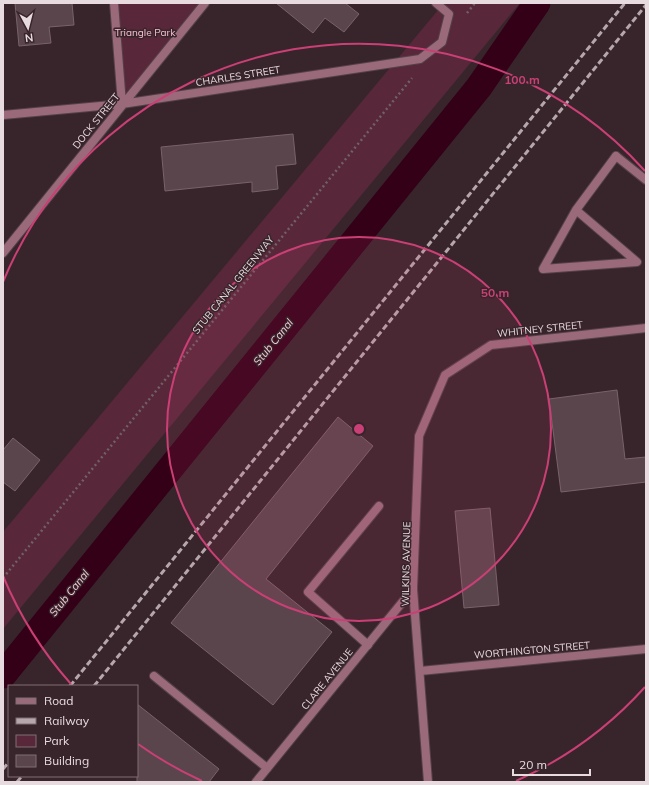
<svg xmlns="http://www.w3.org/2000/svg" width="649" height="785" viewBox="0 0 649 785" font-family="Mulish,sans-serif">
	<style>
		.green { fill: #58283a }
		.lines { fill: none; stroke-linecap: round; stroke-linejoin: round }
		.canal { stroke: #340018; stroke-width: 27 }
		.building { fill: #5b454c; stroke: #796269 }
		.service-casing { stroke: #544248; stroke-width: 10 }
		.minor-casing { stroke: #544248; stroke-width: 10 }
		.path { stroke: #716065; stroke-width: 2.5; stroke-dasharray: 2 3; stroke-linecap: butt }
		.service { stroke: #9b6a7a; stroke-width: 8 }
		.minor { stroke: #9b6a7a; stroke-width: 8 }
		.rail { stroke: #b6a7ac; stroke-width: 3; stroke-dasharray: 6 3; stroke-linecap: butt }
		.ring { fill: none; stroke: #ca3f75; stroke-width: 2 }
		.labels { text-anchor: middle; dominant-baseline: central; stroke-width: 3; stroke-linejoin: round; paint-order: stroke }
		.park-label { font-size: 10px; fill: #fcc1d4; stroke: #38252b }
		.street-label { font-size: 10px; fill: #e8dbdf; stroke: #38252b }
		.water-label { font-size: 11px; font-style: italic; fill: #f4ccd8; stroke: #38252b }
		.centre { fill: #ca3f75; stroke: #38252b; stroke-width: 2 }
		.ring-label { font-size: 12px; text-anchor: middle; font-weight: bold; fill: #ca3f75; stroke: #38252b; stroke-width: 3; stroke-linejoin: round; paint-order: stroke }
	</style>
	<rect width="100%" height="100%" fill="#38252b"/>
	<path class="green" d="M114 3H205L122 104Z
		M444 3H520L3 629V532Z"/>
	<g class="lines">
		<path class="canal" d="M3 675 479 87 537 3"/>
	</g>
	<path class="building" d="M15 3H72L74 25 49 27 51 43 19 46Z
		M276 3H345L359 14 344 32 325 18 313 33Z
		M293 134 296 164 276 166 278 189 252 192V182L165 191 161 147Z
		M617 390 625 459 646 457V482L561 492 549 399Z
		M338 417 373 446 266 579 332 632 273 705 171 623Z
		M13 438 40 460 15 491 3 482V450Z
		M490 508 499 605 464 608 455 511Z
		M137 704 219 769 209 782H137Z"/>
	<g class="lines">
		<g class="service-casing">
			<path id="service" d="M576 210 637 262 543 269 576 210 616 156
				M368 645 308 592 379 506
				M154 676 267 768"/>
		</g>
		<g class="minor-casing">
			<path id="minor" d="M114 3 122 104
				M3 115 122 104 420 59 442 42 449 14 436 3
				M616 156 646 180
				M3 253 205 3
				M420 671 646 649
				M256 782 413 589
				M428 782 413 589 419 436 445 375 491 345 646 328"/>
		</g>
		<path class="path" d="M467 13 475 3
			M3 578 412 78"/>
		<use href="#service" class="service"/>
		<use href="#minor" class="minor"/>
		<path class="rail" d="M70 686 625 3
			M94 686 646 5
			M3 769 9 762
			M17 782 22 776"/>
	</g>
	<circle cx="359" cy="429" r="192" fill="#ca3f75" fill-opacity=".12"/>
	<g class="ring">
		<circle cx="359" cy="429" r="192"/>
		<path d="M645 687A385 385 0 0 1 516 781M202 781A385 385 0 0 1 138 744M71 684A385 385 0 0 1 3 576M3 282A385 385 0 0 1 645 171"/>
	</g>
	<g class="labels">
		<g class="park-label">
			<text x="145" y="32">Triangle Park</text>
		</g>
		<g class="street-label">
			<text transform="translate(238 76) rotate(-9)">CHARLES STREET</text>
			<text transform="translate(96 121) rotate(-51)">DOCK STREET</text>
			<text transform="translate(233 285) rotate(-51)">STUB CANAL GREENWAY</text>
			<text transform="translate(540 329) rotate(-6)">WHITNEY STREET</text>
			<text transform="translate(406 564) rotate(-89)">WILKINS AVENUE</text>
			<text transform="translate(532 650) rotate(-5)">WORTHINGTON STREET</text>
			<text transform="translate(327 679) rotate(-51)">CLARE AVENUE</text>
		</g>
		<g class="water-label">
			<text transform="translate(273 342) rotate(-51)">Stub Canal</text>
			<text transform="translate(69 593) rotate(-51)">Stub Canal</text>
		</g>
	</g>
	<circle cx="359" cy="429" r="6" class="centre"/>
	<g class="ring-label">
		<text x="522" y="84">100 m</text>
		<text x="495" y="297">50 m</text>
	</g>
	<rect width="649" height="785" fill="none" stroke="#e8dbdf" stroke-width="8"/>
	<rect x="8" y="685" width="130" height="92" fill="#38252b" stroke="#7e6e73"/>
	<rect x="16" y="698" width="20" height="6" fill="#9b6a7a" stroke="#7e6e73"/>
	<text x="44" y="705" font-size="12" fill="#e8dbdf">Road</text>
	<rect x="16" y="718" width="20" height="6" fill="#b6a7ac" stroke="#7e6e73"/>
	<text x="44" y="725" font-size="12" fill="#e8dbdf">Railway</text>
	<rect x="16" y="735" width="20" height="12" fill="#58283a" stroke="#7e6e73"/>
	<text x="44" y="745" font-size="12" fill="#e8dbdf">Park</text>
	<rect x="16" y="755" width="20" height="12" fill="#5b454c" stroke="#7e6e73"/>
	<text x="44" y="765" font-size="12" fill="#e8dbdf">Building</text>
	<g transform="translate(28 28) rotate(173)" stroke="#38252b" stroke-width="3" paint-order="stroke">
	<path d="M0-3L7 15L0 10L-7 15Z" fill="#e8dbdf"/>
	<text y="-6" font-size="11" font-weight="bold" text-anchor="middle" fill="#e8dbdf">N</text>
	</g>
	<path d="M513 769v6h77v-6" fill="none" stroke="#e8dbdf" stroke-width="2"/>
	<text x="519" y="769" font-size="12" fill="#e8dbdf" stroke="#38252b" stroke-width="3" paint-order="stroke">20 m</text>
</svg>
